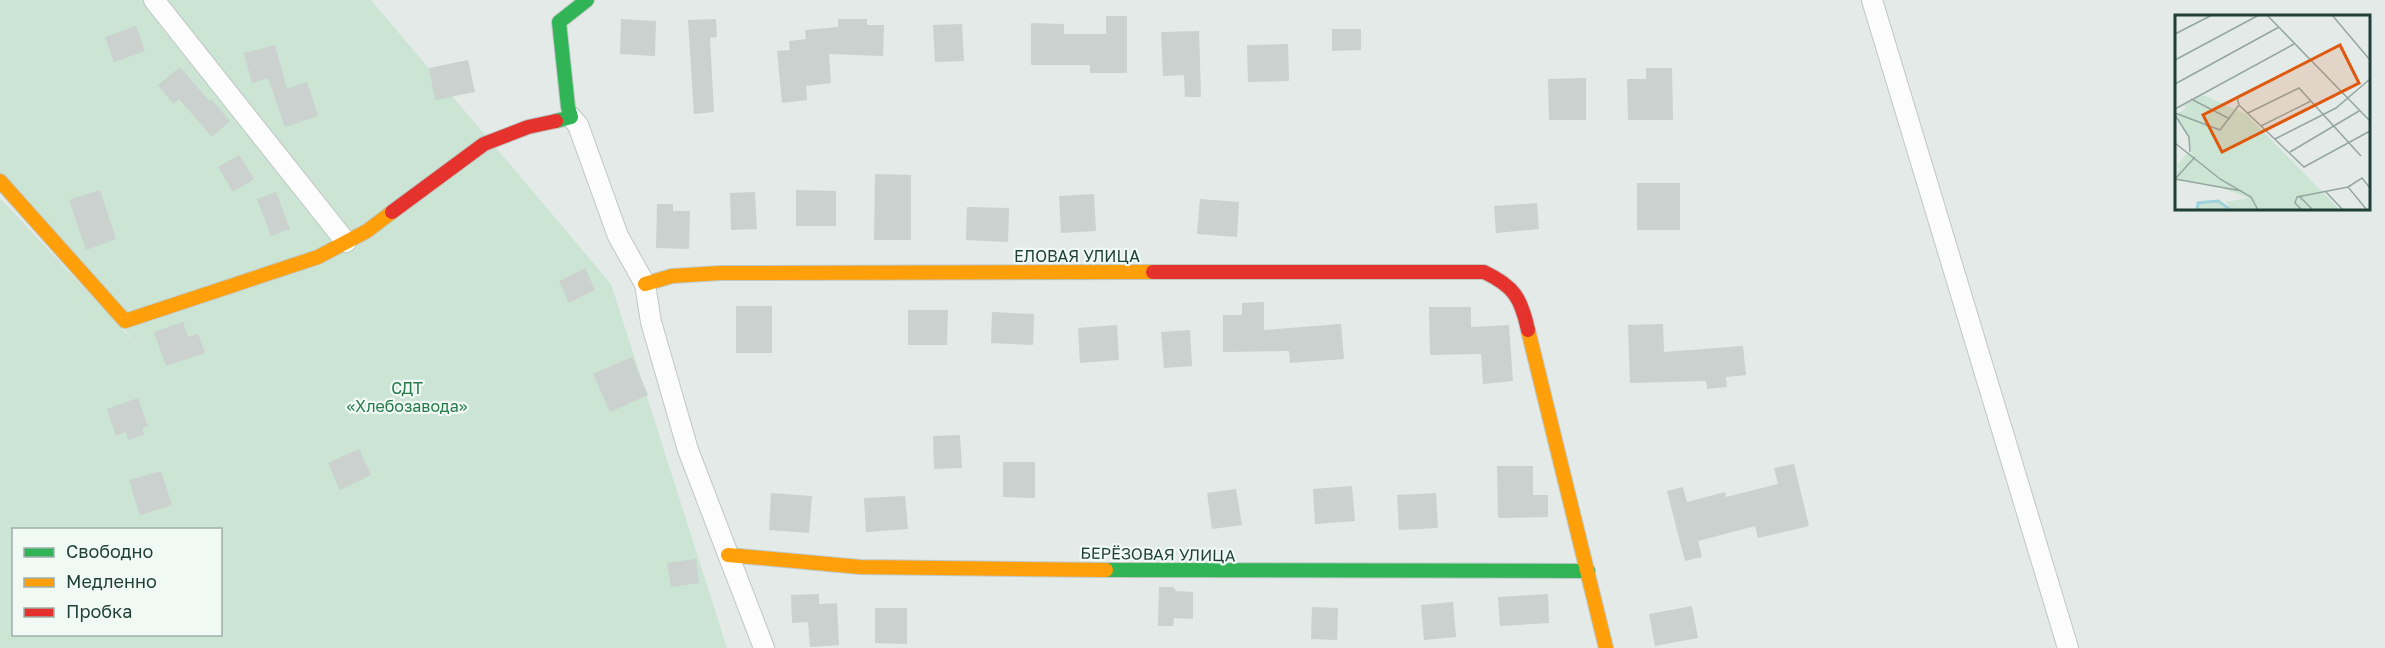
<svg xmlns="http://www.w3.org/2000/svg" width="2385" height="648" viewBox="0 0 2385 648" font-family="'Golos Text',sans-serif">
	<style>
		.garden { fill: #cbe4d3; fill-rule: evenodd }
		.building { fill: #cad1ce }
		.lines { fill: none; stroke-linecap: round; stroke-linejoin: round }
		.street-casing { stroke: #c0c7c4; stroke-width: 22 }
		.fast-casing { stroke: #bec8c4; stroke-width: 16 }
		.slow-casing { stroke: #bec8c4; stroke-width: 16 }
		.jam-casing { stroke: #bec8c4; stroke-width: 16 }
		.street { stroke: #fbfcfb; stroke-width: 20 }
		.fast { stroke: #30b455; stroke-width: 14 }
		.slow { stroke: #ff9f0a; stroke-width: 14 }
		.jam { stroke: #e5322d; stroke-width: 14 }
		.labels { text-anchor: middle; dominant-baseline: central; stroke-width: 4.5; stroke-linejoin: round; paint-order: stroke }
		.street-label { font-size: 16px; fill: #1f3f37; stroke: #f1f9f5 }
		.park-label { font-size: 16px; fill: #257a48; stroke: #f1f9f5 }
		.inset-river { fill: none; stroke: #9fd3dc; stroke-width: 3 }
		.inset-road { fill: none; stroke: #95a6a1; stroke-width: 1.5 }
		.view { fill: #de580e; fill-opacity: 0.15; stroke: #de580e; stroke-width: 3 }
		.inset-edge { fill: none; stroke: #1f3f37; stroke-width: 3 }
	</style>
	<rect width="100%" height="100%" fill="#e3eae7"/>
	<path class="garden" d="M0 0H371L611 284 727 648H0V198L140 348 0 183ZM14 530H220V634H14Z"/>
	<path class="building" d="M1106 16H1127V73H1090V65H1031V23L1064 24V34H1106Z
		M621 19 656 21 655 56 620 54Z
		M716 19 717 37 710 38 714 112 694 114 688 20Z
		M838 19H867V25H884L883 56 829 54 831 83 806 86 807 100 782 103 777 51 790 50 789 41 806 39 805 30 838 27Z
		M962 24 964 61 935 62 933 25Z
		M136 26 145 51 114 62 105 37Z
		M1332 29H1361V50L1332 51Z
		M1199 31 1201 97H1185L1184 75 1163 76 1161 32Z
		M1288 44 1289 81 1248 82 1247 45Z
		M275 45 287 89 307 82 318 116 285 127 268 78 252 83 244 53Z
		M468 60 475 92 435 100 429 68Z
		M180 67 209 101 211 99 230 121 212 137 179 99 173 104 158 85Z
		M1646 68H1672L1673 120H1628L1627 79H1646Z
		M1586 78V120H1549L1548 79Z
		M239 155 254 179 233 192 218 167Z
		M875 174 911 175V240H874Z
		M1637 183H1680V230H1637Z
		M100 190 116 239 86 250 69 200Z
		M796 190 836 191V226H796Z
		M276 192 290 229 271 236 257 199Z
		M755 192 757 229 731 230 730 193Z
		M1094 194 1096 231 1061 233 1059 196Z
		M1200 199 1239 202 1237 237 1197 234Z
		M1537 203 1539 229 1496 233 1494 206Z
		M657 204H673V211H690L689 249 656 248Z
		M967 207 1009 208 1008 242 966 240Z
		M585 268 595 290 569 303 559 281Z
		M1264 302V330L1341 324 1344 359 1290 363 1289 351 1223 352V315H1242V303Z
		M736 306H772V353H736Z
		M1429 307H1471V327L1509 325 1513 381 1483 384 1481 354 1430 355Z
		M908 310H948L947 345H908Z
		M992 312 1034 314 1033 345 991 343Z
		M183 322 188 337 198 334 205 353 166 366 154 332Z
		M1663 324 1664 352 1743 346 1746 375 1726 377 1727 387 1707 389 1706 381 1630 383 1628 325Z
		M1117 325 1119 360 1080 363 1078 328Z
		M1190 330 1192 366 1164 368 1161 332Z
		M632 357 648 395 610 412 593 374Z
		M138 398 148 426 142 428 144 435 128 440 126 432 116 436 107 409Z
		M960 435 962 468 934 469 933 436Z
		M359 449 371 475 340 490 328 463Z
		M1003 462H1035V498L1003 497Z
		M1794 464 1809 526 1758 538 1755 526 1698 541 1702 557 1685 561 1667 491 1683 487 1687 502 1725 492 1726 497 1778 484 1774 468Z
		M1497 466H1533V495H1548V517L1498 518Z
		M161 471 172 505 140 515 129 480Z
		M1352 486 1355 521 1315 524 1313 489Z
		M1236 489 1242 525 1212 529 1207 493Z
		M771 493 812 496 809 533 769 530Z
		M1436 493 1438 528 1399 530 1397 495Z
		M905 496 908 529 866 532 864 498Z
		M696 559 699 583 671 587 667 563Z
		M1159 587H1173L1176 591 1193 592V619L1174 618 1173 626H1158Z
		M819 594V604L837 603 839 645 810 647 808 622 792 623 791 595Z
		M1548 594 1549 623 1500 626 1498 597Z
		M1453 602 1456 637 1424 640 1421 605Z
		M1692 606 1698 638 1655 646 1649 614Z
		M1312 607 1338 608 1337 640 1311 639Z
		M875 608H907V644L875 643Z"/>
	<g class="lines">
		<g class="street-casing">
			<path id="street" d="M154 0 346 242
				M1872 0 2068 648
				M571 117 578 125 618 236 645 284 651 322 688 450 764 648"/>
		</g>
		<g class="fast-casing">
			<path id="fast" d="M556 121 571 117 568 107 559 22 587 0
				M1106 570 1588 571"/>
		</g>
		<g class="slow-casing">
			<path id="slow" d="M0 181 125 321 318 257 367 231 392 212
				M645 284 672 276 720 273 1153 272
				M1528 330 1606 648
				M728 555 860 567 1106 570"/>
		</g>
		<g class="jam-casing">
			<path id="jam" d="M392 212 484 144 528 127 556 121
				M1153 272H1484C1514 286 1521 298 1528 330"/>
		</g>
		<use href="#street" class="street"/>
		<use href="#fast" class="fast"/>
		<use href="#slow" class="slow"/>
		<use href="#jam" class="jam"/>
	</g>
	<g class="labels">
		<g class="street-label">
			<text x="1077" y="256">ЕЛОВАЯ УЛИЦА</text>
			<text transform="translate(1158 554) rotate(1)">БЕРЁЗОВАЯ УЛИЦА</text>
		</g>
		<g class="park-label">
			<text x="407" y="388">СДТ<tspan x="407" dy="18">«Хлебозавода»</tspan></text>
		</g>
	</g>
	<g transform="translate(2175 15)">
		<rect width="195" height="195" fill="#e3eae7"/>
		<path d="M43 186 56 195H22L23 188Z" fill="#cbe4d3"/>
		<path d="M28 80 71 99 165 195H58L51 187 74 183 42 171 1 164 4 161 0 158 5 154 1 151 13 137 17 139 14 121 1 100 11 93 9 90Z" fill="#cbe4d3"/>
		<path class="inset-river" d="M22 195 23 188 43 186 56 195"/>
		<path class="inset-road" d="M92 0 195 106M157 0 195 45M0 19 37 0M0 45 84 0M0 69 104 12M16 84 55 104M64 90 129 152 195 116M0 94 119 29M0 98 45 115 64 90 62 82 110 58M73 98 124 73 186 141M0 100 14 122 15 137M86 111 136 86M100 124 161 93 195 64M0 128 45 164 76 182 83 195M115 137 184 96M0 164 67 176M0 164 20 142M173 172 187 163 195 173M151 177 168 195M124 181 138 195M127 195 120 188 122 182 173 172 192 195"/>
		<path class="view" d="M165 30 184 68 47 137 28 100Z"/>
		<rect width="195" height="195" class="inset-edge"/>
	</g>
	<rect x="12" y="528" width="210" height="108" fill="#f1f9f5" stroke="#9dafa9" stroke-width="1.5"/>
	<rect x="24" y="548" width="30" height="9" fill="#30b455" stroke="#9dafa9" stroke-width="1.5"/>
	<text x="66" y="558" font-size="18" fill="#1f3f37">Свободно</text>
	<rect x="24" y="578" width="30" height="9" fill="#ff9f0a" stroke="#9dafa9" stroke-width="1.5"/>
	<text x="66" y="588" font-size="18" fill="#1f3f37">Медленно</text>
	<rect x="24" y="608" width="30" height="9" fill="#e5322d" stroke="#9dafa9" stroke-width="1.5"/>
	<text x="66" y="618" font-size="18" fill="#1f3f37">Пробка</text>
</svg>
